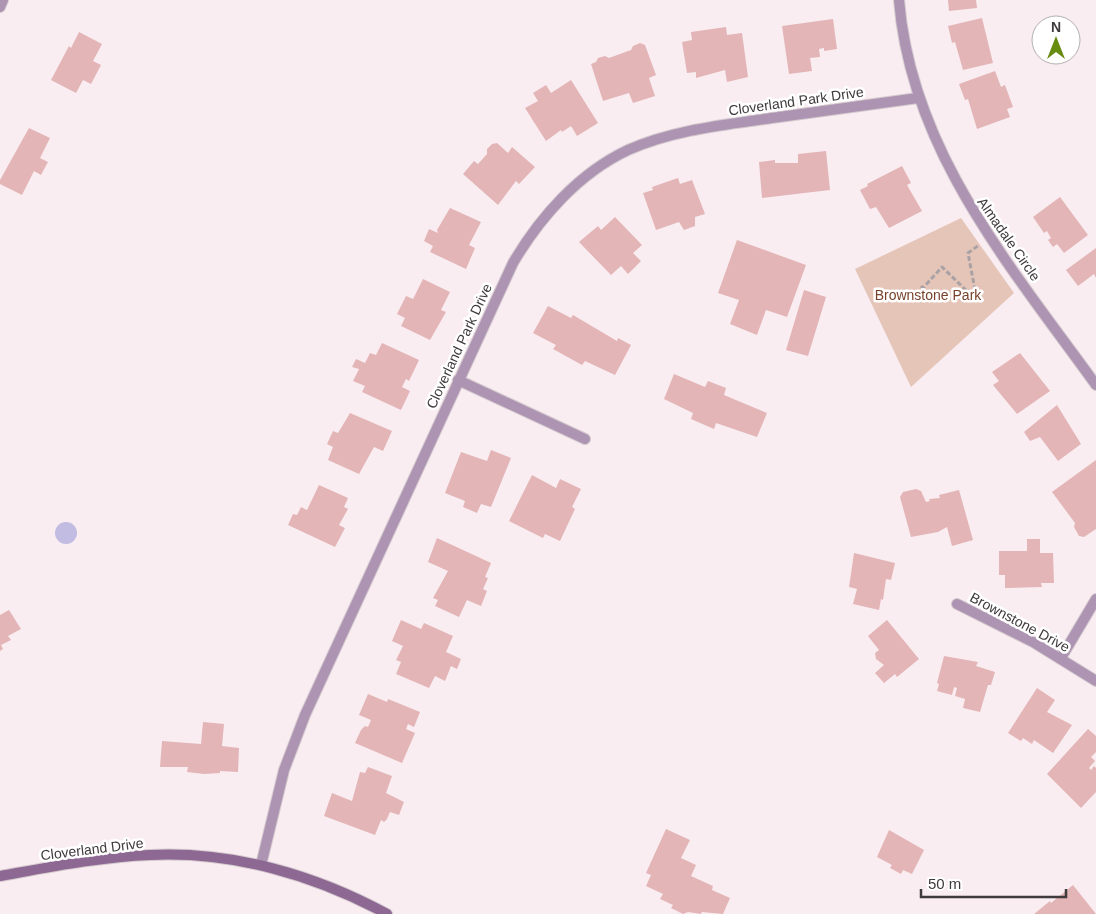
<svg xmlns="http://www.w3.org/2000/svg" width="1096" height="914" viewBox="0 0 1096 914" font-family="Helvetica,sans-serif">
	<style>
		.green { fill: #e5c5b8 }
		.water { fill: #c3bce2 }
		.building { fill: #e3b5b6 }
		.lines { fill: none; stroke-linecap: round; stroke-linejoin: round }
		.minor-casing { stroke: #d4c9ce; stroke-width: 12 }
		.secondary-casing { stroke: #d4c9ce; stroke-width: 12 }
		.path { stroke: #aaa1a5; stroke-width: 3; stroke-dasharray: 5 2.5; stroke-linecap: butt }
		.minor { stroke: #ad94b2; stroke-width: 10 }
		.secondary { stroke: #8c6892; stroke-width: 10 }
		.labels { text-anchor: middle; dominant-baseline: central; stroke-width: 5; stroke-linejoin: round; paint-order: stroke }
		.street-label { font-size: 14px; fill: #3f3b3d; stroke: #fff }
		.park-label { font-size: 14px; fill: #78422a; stroke: #fff }
	</style>
	<rect width="100%" height="100%" fill="#f9edf2"/>
	<path class="green" d="M961 218 1014 293 911 387 855 269Z"/>
	<path class="water" d="M55 533a11 11 0 1 1 22 0a11 11 0 1 1-22 0Z"/>
	<path class="building" d="M948 0H976L977 8 949 11Z
		M982 18 993 63 963 70 955 42 952 43 948 26Z
		M833 19 837 49 824 51V48L819 49 820 57 810 58 812 71 789 74 782 26Z
		M726 27 727 35 742 33 748 77 727 82 725 70 696 78V72L687 73 682 42 692 40 691 32Z
		M79 32 102 44 93 61 101 65 91 84 83 80 76 93 51 80 69 46 71 48Z
		M640 43 645 45 656 75 649 78 655 96 633 103 629 93 603 101 591 64 596 62 598 58 605 56 609 58 631 50 633 46Z
		M995 71 1001 87 1005 85 1013 107 1007 109 1010 117 977 129 968 99 965 100 959 84Z
		M571 80 598 123 577 136 571 126 562 132 561 130 546 141 525 108 538 101 533 93 546 85 551 93Z
		M29 128 50 138 40 158 48 162 41 175 34 171 22 195 0 184V180Z
		M497 143 508 153 512 147 535 167 519 184 516 181 498 205 463 174 474 161 478 164 487 154V149L492 144Z
		M826 151 830 190 762 198 759 162 775 160V163H798V154Z
		M902 166 911 183 907 185 922 211 889 228 876 207 870 209 860 190 868 186 867 184Z
		M678 178 680 184 692 180 705 214 695 217V226L684 230 679 222 656 230 643 193 653 190 652 187Z
		M1060 197 1088 235 1064 253 1057 244 1053 247 1048 240 1051 238 1047 231 1044 233 1033 217Z
		M450 208 481 222 469 245 475 248 466 269 430 252 433 246 424 241 429 229 438 233 437 230Z
		M615 217 642 245 633 253 641 261 628 274 621 266 611 275 579 242 598 226 601 230Z
		M737 240 806 265 787 317 766 310 757 335 730 324 739 300 718 293Z
		M1096 248V278L1094 274 1078 286 1066 270Z
		M423 279 450 292 441 310 446 312 430 340 401 326 405 318 397 314 406 296 413 299Z
		M804 290 826 297 808 356 786 350Z
		M548 306 571 318 573 315 617 341 618 338 631 345 615 375 585 361 582 365 553 349 556 345 533 333Z
		M382 343 419 360 409 381 406 379 402 387 410 391 401 410 362 392 365 386 353 381 359 369 352 367 356 359 365 363 370 353 376 355Z
		M1020 353 1050 391 1017 414 993 385 999 381 992 372Z
		M674 374 705 387 708 381 726 388 724 395 767 413 757 437 716 423 714 429 691 419 693 413 664 399Z
		M1057 405 1081 444 1058 461 1040 437 1030 441 1024 432Z
		M350 413 392 431 383 451 374 447 359 474 328 460 333 447 327 444 333 431 338 433Z
		M491 450 511 458 491 507 481 504 477 513 463 507 465 501 445 493 461 452 487 461Z
		M1096 460V529L1084 537 1079 536 1074 527 1075 523 1052 492Z
		M532 475 556 488 560 479 581 489 572 507 575 509 560 541 545 534 543 538 509 521Z
		M319 485 348 498 344 507 348 509 339 525 345 528 335 547 288 525 293 514 297 515 301 507 307 510Z
		M916 489 921 491 926 502 930 501 929 499 940 498 939 495 959 490 973 540 952 546 947 527 938 532 911 537 900 497 903 492Z
		M437 538 491 563 485 577 488 578 483 589 487 591 481 606 467 600 459 617 435 606 438 600 433 598 448 571 428 562Z
		M1027 539H1040V553H1053L1054 583H1041L1042 587 1005 588V575H999V551H1027Z
		M854 553 895 563 891 580 886 579 883 600 881 599 879 610 853 604 857 589 849 587Z
		M9 610 21 629 8 636 11 640 1 645 3 649 0 651V615Z
		M401 620 421 629 424 623 453 636 446 652 461 659 457 669 451 666 445 681 435 676 429 688 396 674 401 662 396 660 403 646 392 641Z
		M887 620 919 659 897 677 895 674 884 683 875 673 884 665 876 659 875 653 879 650 868 636Z
		M944 656 978 662 976 666 995 672 991 685H988L980 712 963 708 965 699 955 696 957 688 954 687 952 695 937 691 939 684 937 683Z
		M1037 688 1055 700 1047 712 1072 725 1053 753 1034 740 1032 744 1023 738 1021 741 1008 733Z
		M368 694 387 702 388 699 420 712 414 727 408 724 406 729 415 733 402 763 355 743 361 730 365 726 368 727 371 720 359 715Z
		M203 722 224 724 222 746 239 748 238 772 220 771V773L204 774 187 772 188 767H160L162 741 201 744Z
		M1088 729 1096 736V752L1091 757 1095 761 1089 768 1091 770 1094 766 1096 768V792L1081 808 1047 774Z
		M368 767 392 776 386 793 404 802 399 815 390 812 387 819 384 822 381 820 375 835 324 816 332 793 352 801 360 772 365 773Z
		M666 829 690 840 681 858 696 865 691 876 713 886 712 890 730 898 723 914 702 912 701 914 688 912 683 914 671 908 673 905 660 899 663 894 646 886 651 875 646 873Z
		M889 830 924 850 912 874 903 870 901 874 890 868 892 865 877 857Z
		M1073 885 1096 914H1034L1050 901 1051 903Z"/>
	<g class="lines">
		<g class="minor-casing">
			<path id="minor" d="M899 0C911 151 1011 267 1096 385
				M0 7 3 0
				M458 380 585 439
				M957 604 1033 642 1096 681
				M1061 658 1096 599
				M261 865 284 770 305 715 513 263C540 217 579 173 628 150 673 130 723 125 772 118 821 111 870 105 918 98"/>
		</g>
		<g class="secondary-casing">
			<path id="secondary" d="M0 876C50 867 100 857 150 855 233 851 315 875 387 914"/>
		</g>
		<path class="path" d="M921 286 923 288 942 267 969 293 975 290 968 253 979 245"/>
		<use href="#minor" class="minor"/>
		<use href="#secondary" class="secondary"/>
	</g>
	<g class="labels">
		<g class="street-label">
			<text transform="translate(796 101) rotate(-8)">Cloverland Park Drive</text>
			<text transform="translate(1009 239) rotate(55)">Almadale Circle</text>
			<text transform="translate(459 346) rotate(-65)">Cloverland Park Drive</text>
			<text transform="translate(1020 622) rotate(28)">Brownstone Drive</text>
			<text transform="translate(92 849) rotate(-7)">Cloverland Drive</text>
		</g>
		<g class="park-label">
			<text x="928" y="295">Brownstone Park</text>
		</g>
	</g>
	<g transform="translate(1056 40)"><circle r="24" fill="#ffffff" stroke="#b2b1b1"/>
	<path d="M0-4L9 19L0 12L-9 19Z" fill="#688b11"/>
	<text y="-8" font-size="14" font-weight="bold" text-anchor="middle" fill="#3f3b3d">N</text>
	</g>
	<path d="M921 889v8h145v-8" fill="none" stroke="#3f3b3d" stroke-width="2.5"/>
	<text x="928" y="889" font-size="15" fill="#3f3b3d" stroke="#ffffff" stroke-width="4" paint-order="stroke">50 m</text>
</svg>
